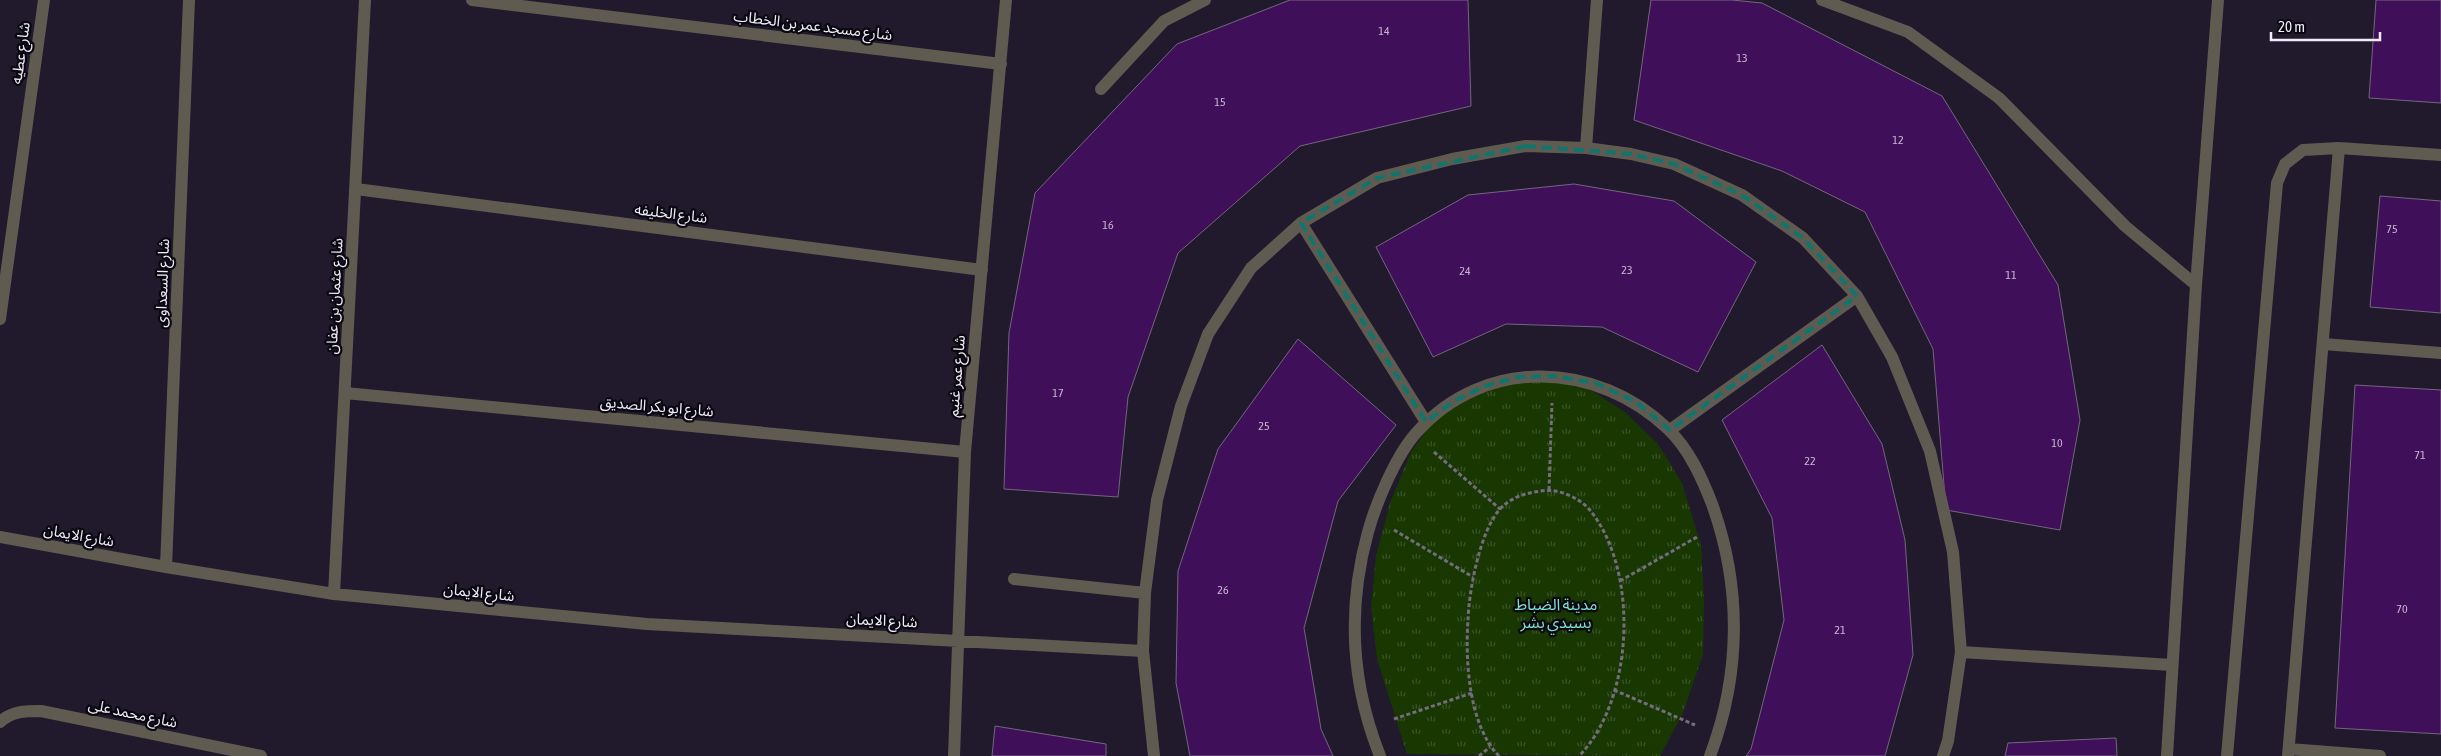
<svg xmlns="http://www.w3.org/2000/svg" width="2441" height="756" viewBox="0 0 2441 756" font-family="'Asap Condensed','Noto Sans Arabic',sans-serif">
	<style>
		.grass { fill: url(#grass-tufts) }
		.building { fill: #400f5a; stroke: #73667d }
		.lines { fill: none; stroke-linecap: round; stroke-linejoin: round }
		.path { stroke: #746d7e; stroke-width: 3; stroke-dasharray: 4 2.5; stroke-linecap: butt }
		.minor { stroke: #605b51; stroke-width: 12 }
		.marked { fill: none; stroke: #0f766e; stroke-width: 4; stroke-dasharray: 10 6; stroke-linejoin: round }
		.labels { text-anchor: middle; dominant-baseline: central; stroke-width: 4.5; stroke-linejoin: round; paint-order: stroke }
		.number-label { font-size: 12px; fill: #c5b5d2 }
		.street-label { font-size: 15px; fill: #f1ecfa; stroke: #09070f }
		.neighbourhood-label { font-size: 16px; fill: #7ee1cb; stroke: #09070f }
	</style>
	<defs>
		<pattern id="grass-tufts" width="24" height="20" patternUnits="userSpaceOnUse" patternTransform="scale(1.25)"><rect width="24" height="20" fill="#183701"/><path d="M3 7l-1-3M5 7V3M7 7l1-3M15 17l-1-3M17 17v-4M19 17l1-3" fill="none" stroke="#3a5427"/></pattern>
	</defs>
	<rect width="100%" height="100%" fill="#211a2d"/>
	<path class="grass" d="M1534 376 1587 388 1625 412 1658 444 1682 483 1701 545 1704 600 1703 654 1683 713 1660 756 1407 754 1377 659 1371 606 1376 556 1390 503 1411 452 1438 415 1481 389Z"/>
	<path class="building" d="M1290 0H1468L1471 106 1300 146 1178 253 1128 397 1118 497 1004 489 1009 333 1035 193 1177 44Z
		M1651 0H1732L1762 3 1942 96 2058 285 2080 420 2060 530 1946 510 1933 349 1865 212 1782 171 1634 120Z
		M2376 0H2441V103L2369 98Z
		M1574 184 1674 201 1756 262 1698 372 1602 327 1506 324 1433 357 1376 247 1468 195Z
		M2380 196 2441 201V313L2370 307Z
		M1298 339 1396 425 1338 501 1304 628 1321 729 1333 756H1190L1176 683 1178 571 1218 449Z
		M1822 345 1882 444 1905 540 1913 655 1885 756H1746L1751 749 1784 620 1772 518 1722 420Z
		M2355 385 2441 390V734L2335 728Z
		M995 726 1106 744V756H992Z
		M2116 738 2117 756H2005L2008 743Z"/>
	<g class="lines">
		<path class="path" d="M1434 452 1500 509
			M1549 490 1552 403
			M1394 530 1473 577
			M1620 581 1697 537
			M1614 690 1695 725
			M1394 719 1472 693
			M1479 756 1490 747
			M1499 756C1469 726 1465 661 1468 620 1469 590 1480 531 1500 509 1511 497 1526 493 1541 491 1557 488 1578 497 1589 509 1640 570 1634 700 1579 756"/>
		<path class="minor" d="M472 0 1001 64
			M1822 0 1908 32 1999 98 2125 226 2196 285
			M1101 89 1164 21 1205 0
			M1586 148 1597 0
			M356 189 982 270
			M1301 223 1426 422
			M0 319 44 0
			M2323 344 2441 353
			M345 393 965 452
			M1670 430 1857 296
			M0 537 166 567 334 594 647 624 1143 651
			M166 567 189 0
			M1014 579 1145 593
			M334 594 365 0
			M1961 652 2172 665
			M0 722C12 711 25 711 41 711L261 756
			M2289 749 2380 756
			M954 756 965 452 1006 0
			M1154 756 1143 651 1145 593 1157 500 1181 406 1208 334 1251 268 1301 223 1377 178 1452 159 1526 146 1586 148 1631 154 1674 164 1742 195 1803 238 1857 296 1892 357 1930 451 1953 552 1961 652 1948 741 1943 756
			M1380 756C1351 683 1347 608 1368 532 1376 503 1396 455 1417 432 1485 356 1597 361 1668 429 1689 449 1702 478 1712 504 1742 587 1741 674 1710 756
			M2167 756 2196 285 2218 0
			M2227 756 2277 183 2285 164 2303 150 2339 148 2441 155
			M2288 756 2339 148"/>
	</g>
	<path class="marked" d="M1526 146 1631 154 1674 164 1742 195 1803 238 1857 296 1670 430 1636 402 1596 383 1553 376 1518 377 1485 386 1454 401 1426 422 1301 223 1377 178Z"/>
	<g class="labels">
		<g class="number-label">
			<text x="1384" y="31">14</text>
			<text x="1742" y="58">13</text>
			<text x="1220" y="102">15</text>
			<text x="1898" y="140">12</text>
			<text x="1108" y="225">16</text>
			<text x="2392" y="229">75</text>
			<text x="1627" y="270">23</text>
			<text x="1465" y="271">24</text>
			<text x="2011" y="275">11</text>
			<text x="1058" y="393">17</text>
			<text x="1264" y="426">25</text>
			<text x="2057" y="443">10</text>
			<text x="2420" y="455">71</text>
			<text x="1810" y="461">22</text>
			<text x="1223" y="590">26</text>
			<text x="2402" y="609">70</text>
			<text x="1840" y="630">21</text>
		</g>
		<g class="street-label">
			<text transform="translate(813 25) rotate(7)">شارع مسجد عمر بن الخطاب</text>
			<text transform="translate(20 53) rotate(-82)">شارع عطيه</text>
			<text transform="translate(671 213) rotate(7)">شارع الخليفه</text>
			<text transform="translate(162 283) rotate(-88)">شارع السعداوى</text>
			<text transform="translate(334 296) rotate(-87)">شارع عثمان بن عفان</text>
			<text transform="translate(956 376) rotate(-85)">شارع عمر غنيم</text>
			<text transform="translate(657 406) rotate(5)">شارع ابو بكر الصديق</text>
			<text transform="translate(79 535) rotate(10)">شارع الايمان</text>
			<text transform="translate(479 592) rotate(6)">شارع الايمان</text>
			<text transform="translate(882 620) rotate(3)">شارع الايمان</text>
			<text transform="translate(133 713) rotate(12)">شارع محمد على</text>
		</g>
		<g class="neighbourhood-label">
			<text x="1556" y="604">مدينة الضباط<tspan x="1556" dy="18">بسيدي بشر</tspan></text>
		</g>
	</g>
	<path d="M2271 32v8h109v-8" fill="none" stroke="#f1ecfa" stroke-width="2.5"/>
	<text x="2278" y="32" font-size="15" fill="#f1ecfa" stroke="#09070f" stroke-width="4" paint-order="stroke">20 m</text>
</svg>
